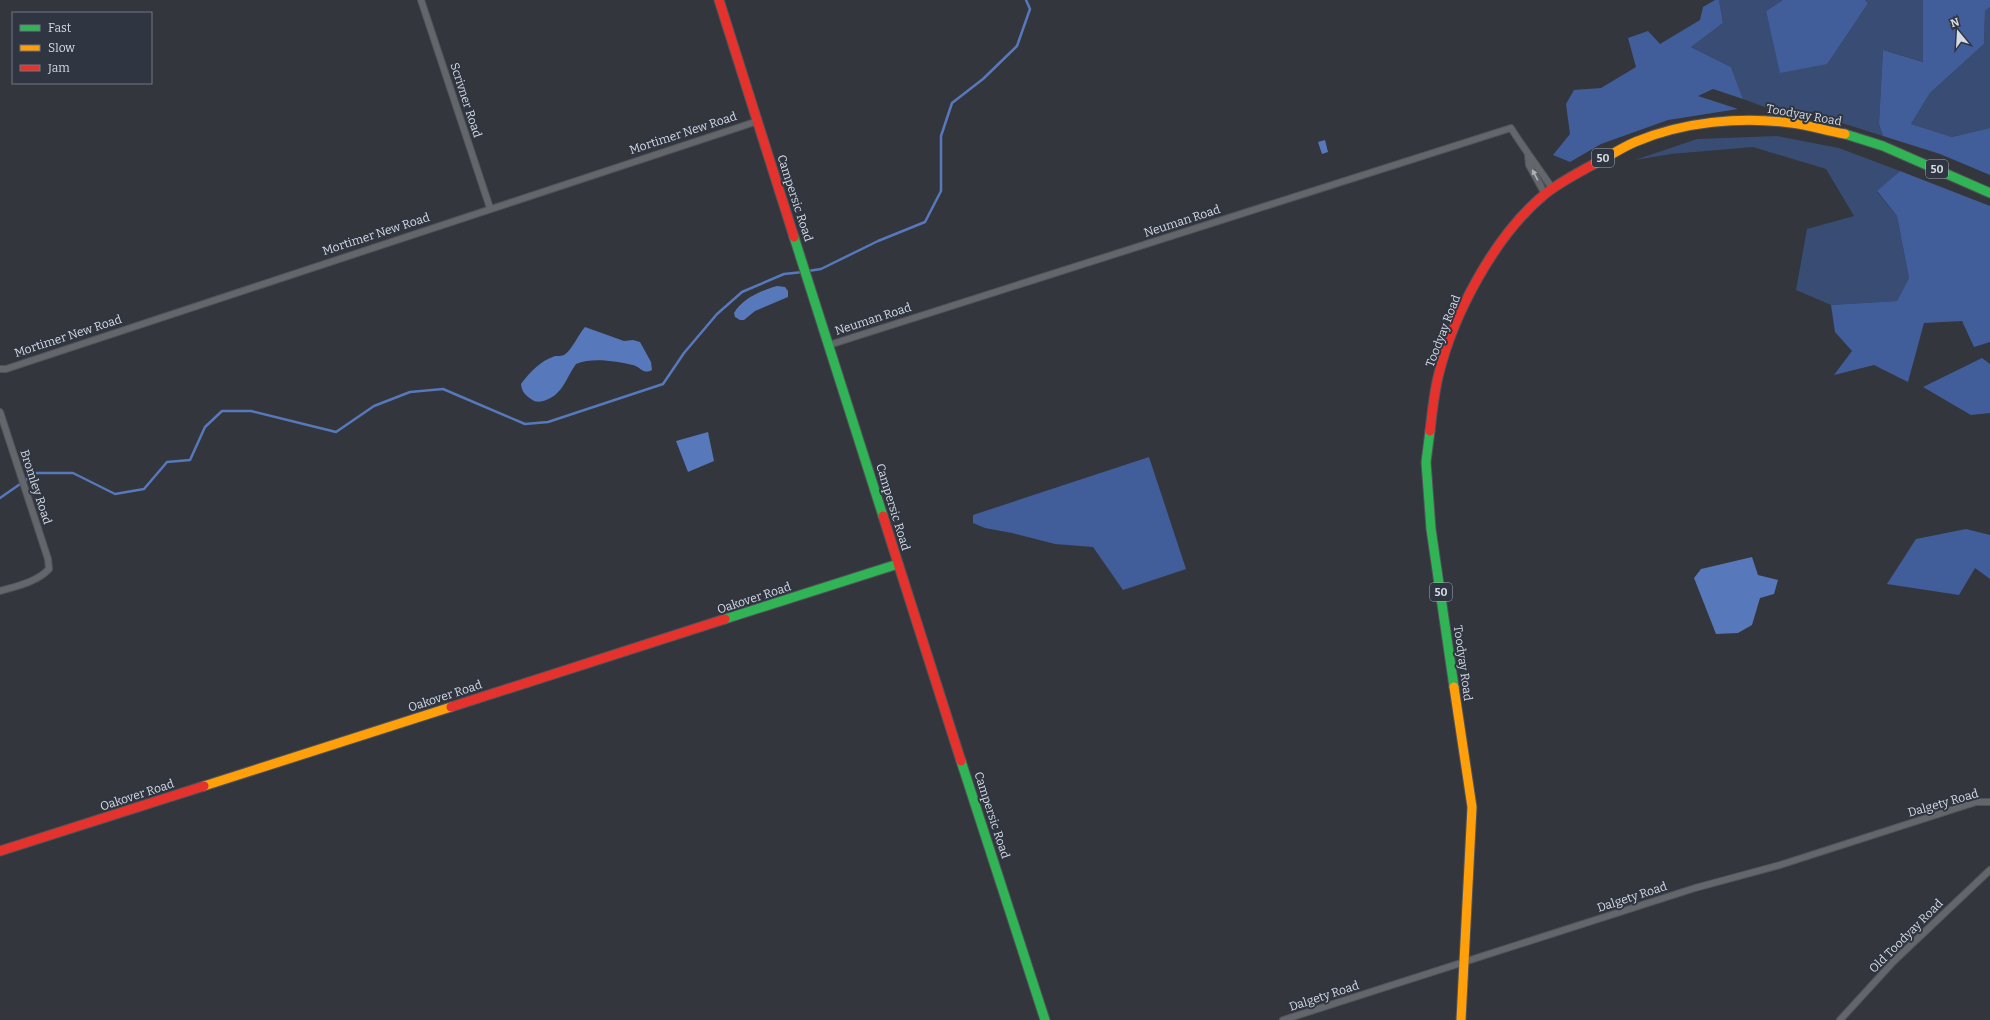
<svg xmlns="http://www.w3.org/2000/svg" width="1990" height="1020" viewBox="0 0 1990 1020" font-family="Bitter,serif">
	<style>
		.green { fill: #394c73 }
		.forest { fill: #415e9b }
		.water { fill: #5778ba }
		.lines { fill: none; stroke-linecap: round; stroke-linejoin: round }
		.stream { stroke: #5778ba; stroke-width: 2.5 }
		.street-casing { stroke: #515359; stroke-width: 8 }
		.fast-casing { stroke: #515359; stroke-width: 11 }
		.slow-casing { stroke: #515359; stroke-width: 11 }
		.jam-casing { stroke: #515359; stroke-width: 11 }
		.street { stroke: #63666b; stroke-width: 6 }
		.fast { stroke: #30b455; stroke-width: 9 }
		.slow { stroke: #ff9f0a; stroke-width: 9 }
		.jam { stroke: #e5322d; stroke-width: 9 }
		.oneway { fill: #aeb1b8 }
		.labels { text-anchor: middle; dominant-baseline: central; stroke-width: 4; stroke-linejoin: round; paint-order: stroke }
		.shield { fill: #2f3541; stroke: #a4a8b2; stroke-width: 1 }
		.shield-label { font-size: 11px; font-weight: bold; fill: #d6dae2 }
		.street-label { font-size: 12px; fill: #d6dae2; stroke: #2f3541 }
	</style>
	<rect width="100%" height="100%" fill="#33363d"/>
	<path class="green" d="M1719 0H1783L1766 11 1781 73 1868 3 1865 0H1923L1924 62 1883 50 1879 124 1883 136 1804 111 1770 109 1743 99 1731 67 1691 47 1723 23Z
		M1990 7V128L1952 137 1911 124 1930 93 1984 44 1985 11Z
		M1777 136 1839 148 1900 171 1877 192 1897 216 1909 278 1897 301 1831 305 1796 290 1807 229 1854 216 1826 169 1753 147 1671 154 1635 160 1697 139Z"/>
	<path class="forest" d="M1715 0H1719L1723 23 1691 47 1731 67 1743 99 1713 89 1698 96 1738 109 1668 120 1601 144 1570 162 1553 155 1570 134 1566 104 1574 90 1601 88 1636 67 1628 38 1648 31 1660 44 1700 20 1703 7Z
		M1783 0H1865L1868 3 1827 64 1780 73 1766 11Z
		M1923 0H1990V7L1985 11 1984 44 1930 93 1911 124 1952 137 1990 128V175L1940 154 1883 136 1879 124 1883 50 1923 62Z
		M1900 171 1990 206V342L1974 347 1962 321 1924 323 1908 382 1874 365 1834 375 1852 351 1835 332 1831 305 1897 301 1909 278 1897 216 1877 191Z
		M1982 358 1990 364V413L1971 415 1923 387Z
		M1149 457 1186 569 1123 590 1093 547 1055 544 1012 533 985 528 973 523V515Z
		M1966 529 1990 535V579L1975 568 1959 595 1887 584 1916 539Z"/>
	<path class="water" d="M1325 140 1328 152 1322 154 1318 142Z
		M777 286 785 287 788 291V297L755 311 744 320H740L735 317 734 313C742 299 762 290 777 286Z
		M585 327 624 341 633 340 640 342 651 362 652 370C643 375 641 367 633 365 616 361 592 357 576 364 566 378 563 394 546 400 541 402 536 403 531 399 525 395 522 392 521 384 530 372 540 361 555 356 558 356 562 356 564 355 572 350 578 335 585 327Z
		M708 432 714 461 688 472 676 441Z
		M1752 557 1758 575 1778 580 1774 594 1760 598 1752 625 1738 633 1716 634 1694 578 1701 569Z"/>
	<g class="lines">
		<path class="stream" d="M808 271 821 269 878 241 925 222 941 191V136L952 103 983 79 1017 46 1030 9 1026 0
			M0 498 36 473H73L115 494 144 489 167 462 190 460 205 427 222 411H251L336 432 374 406 410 392 443 389 525 424 548 422 663 384 684 353 717 314 742 292 784 274 803 272"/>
		<g class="street-casing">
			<path id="street" d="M421 0 490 208
				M1528 155 1529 165 1545 194
				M829 345 1511 128C1524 149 1538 167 1552 188
				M0 369H6L758 121
				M0 412 48 559 49 569C37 582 17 586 0 591
				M1283 1020 1695 888 1780 865 1976 802H1990
				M1840 1020 1894 961 1990 870"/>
		</g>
		<g class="fast-casing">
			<path id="fast" d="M1845 134 1883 146 1990 193
				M794 237 883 516
				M1430 431 1426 462 1431 529 1454 687
				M725 619 898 564
				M961 761 1045 1020"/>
		</g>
		<g class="slow-casing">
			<path id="slow" d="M1594 164C1608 157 1621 148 1635 142 1682 122 1741 116 1791 123 1809 125 1827 131 1845 134
				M1454 687 1472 807 1461 1020
				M204 786 451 707"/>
		</g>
		<g class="jam-casing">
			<path id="jam" d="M719 0 794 237
				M1430 431C1432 413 1434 394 1438 377 1453 314 1495 235 1545 194 1560 182 1578 173 1594 164
				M883 516 961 761
				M451 707 725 619
				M0 851 204 786"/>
		</g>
		<use href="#street" class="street"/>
		<use href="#fast" class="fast"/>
		<use href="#slow" class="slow"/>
		<use href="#jam" class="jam"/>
	</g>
	<defs><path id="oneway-solid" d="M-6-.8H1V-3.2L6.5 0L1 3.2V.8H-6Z"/></defs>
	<use class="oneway" href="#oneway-solid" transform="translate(1535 175) rotate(-118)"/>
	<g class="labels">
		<g class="shield">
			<rect x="1592" y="149" width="22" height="18" rx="3"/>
			<rect x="1926" y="160" width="22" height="18" rx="3"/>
			<rect x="1430" y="583" width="22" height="18" rx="3"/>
		</g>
		<g class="shield-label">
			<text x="1603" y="158">50</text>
			<text x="1937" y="169">50</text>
			<text x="1441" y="592">50</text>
		</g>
		<g class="street-label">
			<text transform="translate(466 100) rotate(72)">Scrivner Road</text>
			<text transform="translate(1804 115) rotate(10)">Toodyay Road</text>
			<text transform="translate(683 133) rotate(-18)">Mortimer New Road</text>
			<text transform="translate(795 198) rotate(72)">Campersic Road</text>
			<text transform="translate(1182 221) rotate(-18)">Neuman Road</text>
			<text transform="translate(376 234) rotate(-18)">Mortimer New Road</text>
			<text transform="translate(873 319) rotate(-18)">Neuman Road</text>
			<text transform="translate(1443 331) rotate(-69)">Toodyay Road</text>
			<text transform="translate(68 336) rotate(-18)">Mortimer New Road</text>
			<text transform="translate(36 487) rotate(72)">Bromley Road</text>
			<text transform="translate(893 507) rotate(73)">Campersic Road</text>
			<text transform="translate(754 598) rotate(-18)">Oakover Road</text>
			<text transform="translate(1463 663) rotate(82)">Toodyay Road</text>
			<text transform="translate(445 696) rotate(-18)">Oakover Road</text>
			<text transform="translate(137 795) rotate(-18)">Oakover Road</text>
			<text transform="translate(1943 803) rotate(-16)">Dalgety Road</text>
			<text transform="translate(992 815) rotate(72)">Campersic Road</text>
			<text transform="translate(1632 897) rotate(-18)">Dalgety Road</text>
			<text transform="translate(1906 936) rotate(-45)">Old Toodyay Road</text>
			<text transform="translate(1324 996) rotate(-18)">Dalgety Road</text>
		</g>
	</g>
	<rect x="12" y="12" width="140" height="72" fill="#2f3541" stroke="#727781"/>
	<rect x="20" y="25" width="20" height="6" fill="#30b455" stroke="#727781"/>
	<text x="48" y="32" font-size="12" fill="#d6dae2">Fast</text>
	<rect x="20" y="45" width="20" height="6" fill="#ff9f0a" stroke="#727781"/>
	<text x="48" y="52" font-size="12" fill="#d6dae2">Slow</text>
	<rect x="20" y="65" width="20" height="6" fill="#e5322d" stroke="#727781"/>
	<text x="48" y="72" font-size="12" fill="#d6dae2">Jam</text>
	<g transform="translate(1958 32) rotate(342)" stroke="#2f3541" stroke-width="3" paint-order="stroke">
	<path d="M0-3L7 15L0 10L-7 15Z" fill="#d6dae2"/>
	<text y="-6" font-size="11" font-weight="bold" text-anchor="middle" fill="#d6dae2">N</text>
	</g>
</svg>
